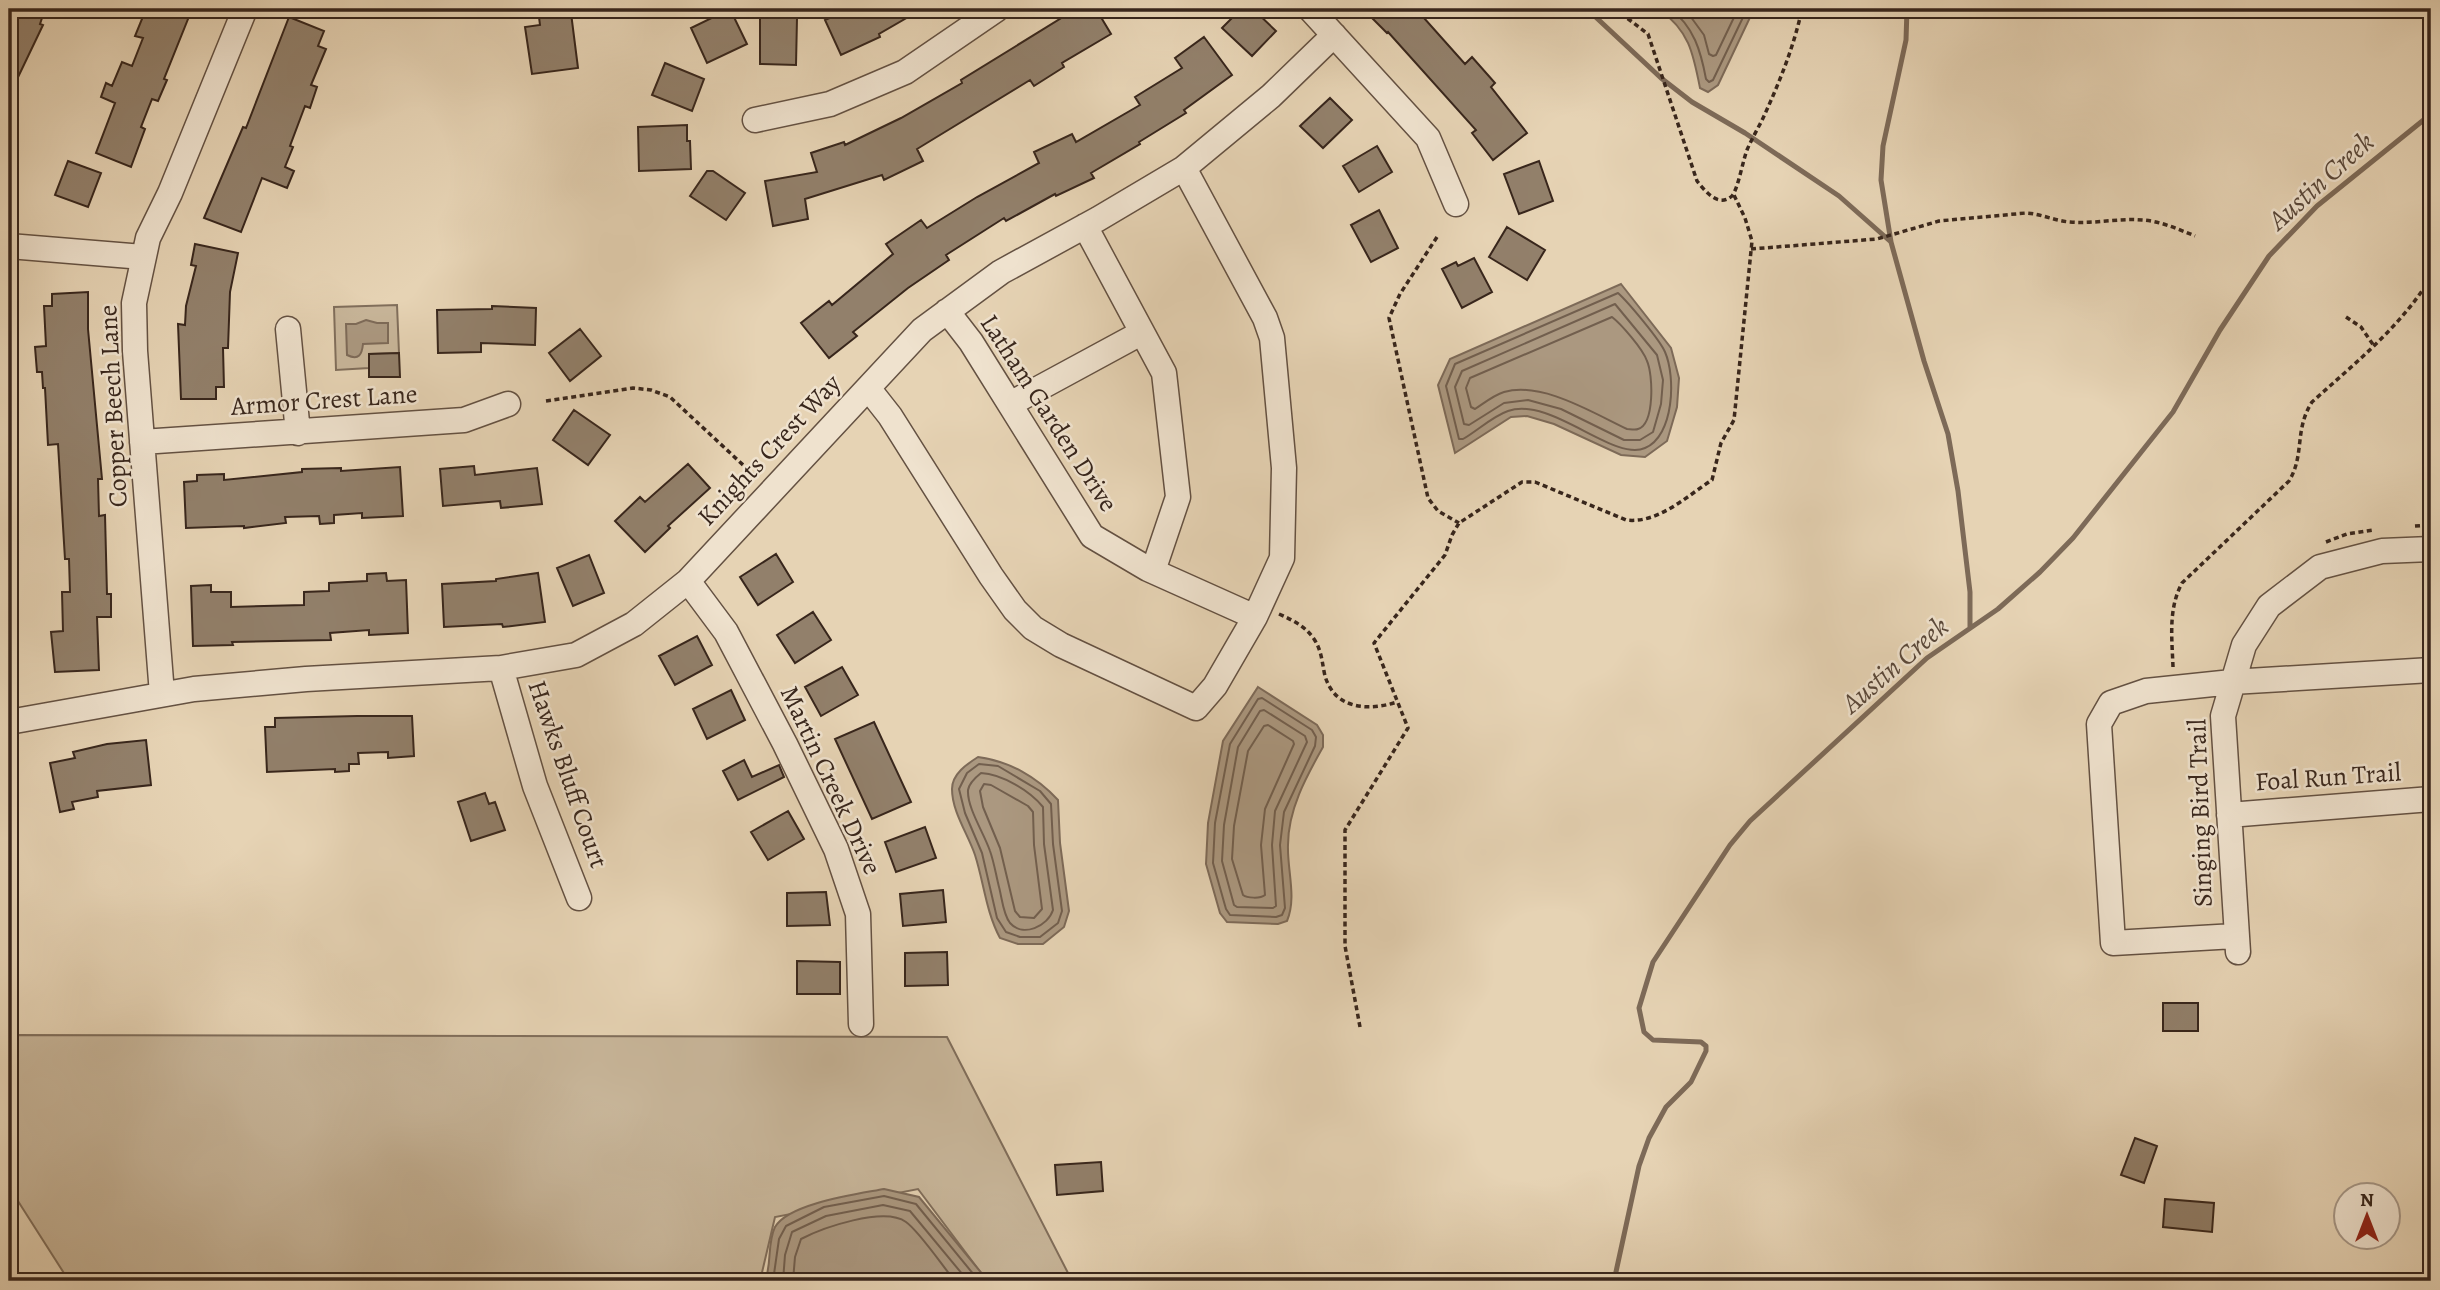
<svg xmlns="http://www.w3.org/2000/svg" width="2440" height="1290" viewBox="0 0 2440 1290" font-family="Alegreya,serif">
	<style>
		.green { fill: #c8b69a; stroke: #806e5b; stroke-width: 2 }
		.water { fill: #ab9880; stroke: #7d6a58; stroke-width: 2 }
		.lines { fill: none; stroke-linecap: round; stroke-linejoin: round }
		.shore { stroke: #725f4e; stroke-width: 2 }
		.stream { stroke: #7d6a58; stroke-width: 5 }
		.building { fill: #92806b; stroke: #38261c; stroke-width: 2 }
		.minor-casing { stroke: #645142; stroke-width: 27 }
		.path { stroke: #38261c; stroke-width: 3.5; stroke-dasharray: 5 3.5; stroke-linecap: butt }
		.minor { stroke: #efe2ce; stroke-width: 24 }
		.labels { text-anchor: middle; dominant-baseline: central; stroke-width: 5; stroke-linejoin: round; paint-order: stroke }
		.street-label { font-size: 26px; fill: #38261c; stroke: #efe2ce }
		.water-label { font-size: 28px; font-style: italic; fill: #5a483a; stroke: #efe2ce }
	</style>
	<rect width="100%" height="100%" fill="#e6d3b4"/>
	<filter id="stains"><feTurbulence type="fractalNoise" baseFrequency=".00286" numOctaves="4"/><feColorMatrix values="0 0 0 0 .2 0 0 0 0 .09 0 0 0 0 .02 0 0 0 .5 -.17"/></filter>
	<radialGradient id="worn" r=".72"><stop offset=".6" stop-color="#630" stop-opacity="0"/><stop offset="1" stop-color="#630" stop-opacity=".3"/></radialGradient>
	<path class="green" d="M397 305 399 353 369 354V368L336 370 334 307Z
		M9 1035 947 1037 1068 1273 1057 1281H987L918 1189 775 1217 760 1281H69L9 1187Z"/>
	<path class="water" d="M1659 9H1754L1718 85 1708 92 1700 88C1693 52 1689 31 1659 9Z
		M1621 284 1671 348 1679 378 1677 407 1667 441 1645 457 1621 455 1554 424 1527 416 1511 417 1455 453 1438 385 1450 359Z
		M366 320 377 323H388V343L363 344C362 354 359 361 347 355L346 324H356Z
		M1258 687 1317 725 1323 735V747C1306 777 1288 810 1288 845 1287 870 1297 897 1287 921L1278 924 1227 922 1220 913 1206 864 1208 823 1223 741Z
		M978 757C1009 761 1037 777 1058 800L1060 843 1069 911 1064 927 1043 944H1018L1000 938C986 912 984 883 975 855 968 834 952 812 952 789 952 774 967 764 978 757Z
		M884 1189 919 1197 988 1281H765C772 1264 767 1243 775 1227 789 1203 858 1194 884 1189Z"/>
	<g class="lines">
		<path class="shore" d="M1670 9C1694 26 1701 52 1706 79L1709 82 1713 80 1747 9
			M1685 9 1704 35 1709 54 1713 56 1716 55 1738 9
			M1618 293C1628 302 1660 340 1665 352 1676 377 1674 436 1645 448 1613 462 1551 396 1508 411 1493 416 1477 431 1463 439H1459L1446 386 1455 364Z
			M1615 304 1657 355 1663 380 1661 404 1653 432 1640 440H1624L1561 409 1528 400 1504 403 1469 425 1464 424 1455 387 1462 371Z
			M1612 317C1621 324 1643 349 1647 361 1653 374 1655 424 1638 429 1636 430 1629 429 1627 429 1593 413 1542 381 1504 392 1494 395 1484 403 1475 409L1471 407 1466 388 1470 378Z
			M1262 698 1312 730 1316 737 1315 746 1284 812 1280 845 1285 908 1282 915 1276 917 1230 915 1226 909 1213 863 1215 823 1230 744 1258 699Z
			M1264 710 1305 736 1307 742 1275 811 1272 845 1276 906 1273 908 1237 907 1234 905 1222 861 1224 825 1238 747 1260 711Z
			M1268 725 1293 741 1294 744 1265 809 1261 845 1265 895C1260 899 1247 898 1243 895L1232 859 1234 826 1248 751 1264 726Z
			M979 764 998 766 1040 791 1051 804 1053 844 1062 911 1058 923 1040 937H1020L1006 932 997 918 982 853 965 813 959 789 967 773Z
			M981 773C1002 774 1030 791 1043 807L1044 844 1053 910C1048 926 1023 938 1010 923 1003 914 1002 898 999 887 996 875 994 862 990 851 984 833 967 808 968 790 969 783 976 777 981 773Z
			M984 784 991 785 1028 806 1033 812 1034 845 1042 909 1034 918 1020 917 1015 911 1000 848 983 807 980 791Z
			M773 1281 779 1239 786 1226 824 1207 884 1196 916 1204 979 1281
			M783 1281 785 1255 792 1232 826 1216 883 1205 910 1211 968 1281
			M793 1281 795 1257 801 1239C822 1228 884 1206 906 1222 920 1232 943 1267 955 1281"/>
		<path class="stream" d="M1587 9 1661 78 1692 102 1745 133 1839 196 1891 242
			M1907 9 1906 40 1883 146 1881 180 1891 242 1924 361 1948 434 1958 491 1970 592V627
			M1614 1281 1639 1166 1649 1138 1666 1107 1691 1082 1706 1051V1046L1701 1042 1653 1040 1644 1032 1639 1008 1653 962 1730 845 1750 821 1927 658 1998 609 2040 572 2073 538 2173 412 2220 330 2269 256 2317 206 2431 114"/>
	</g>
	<path class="building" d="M9 9H45L40 24 43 25 9 96Z
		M146 9H192L164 79 167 80 158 101 152 99 141 127 145 129 131 167 96 153 115 103 101 97 106 83 112 86 122 62 132 66 143 38 135 36Z
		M730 9 747 44 707 63 691 28Z
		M850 9H922L879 34 880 37 841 55 825 20Z
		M1076 9H1096L1111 34 1062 63 1064 67 1034 86 1030 80 917 149 923 161 884 180 882 175 805 199 808 219 773 226 765 181 817 172 811 153 844 142 845 145 901 118 962 83 961 80Z
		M1241 9H1253L1276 31 1252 56 1222 28Z
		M1363 9H1416L1465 64 1472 57 1495 83 1491 87 1527 133 1493 160 1472 133 1476 130 1388 32 1387 33Z
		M571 13 578 68 532 74 525 27 540 25 539 17Z
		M289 17 324 31 318 46 326 49 311 85 317 87 310 108 305 106 290 146 293 147 285 167 294 171 287 188 262 178 241 232 204 218 243 127 246 128Z
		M760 18H797L796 65 760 64Z
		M1204 37 1232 75 1184 110 1186 113 1139 142 1140 144 1091 173 1094 178 1056 196 1055 194 1006 221 1004 218 946 255 949 260 908 288 853 332 857 336 829 358 801 323 829 301 832 305 893 254 886 244 921 220 927 228 977 197 1039 163 1034 152 1072 134 1076 142 1140 105 1135 97 1182 68 1175 58Z
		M665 63 704 79 692 111 652 95Z
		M1330 98 1352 120 1323 148 1300 126Z
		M687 125V141H690L691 169 639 171 638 127Z
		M1377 146 1392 172 1359 192 1343 166Z
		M68 161 101 173 88 207 55 195Z
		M1539 161 1553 201 1519 214 1504 174Z
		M707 171H713L745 193 726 220 690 196Z
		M1379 210 1398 248 1371 262 1351 225Z
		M1507 227 1545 250 1527 280 1489 257Z
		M195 244 238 253 230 292 228 348H223L224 387H216V399H181L178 324 185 325 186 306 196 266 191 265Z
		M1474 258 1492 292 1462 308 1442 269 1456 262 1458 266Z
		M88 292V329L102 479H98L99 516 105 515 107 594H111V617H97L99 670 55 672 51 632 63 631 62 592H70L69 559H65L58 444 48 445 45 388H43L42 372H37L35 347 46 346 44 306H52V294Z
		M492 306 536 308 535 345 481 343V352L438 353 437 310 492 309Z
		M580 329 601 356 570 381 549 353Z
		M399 353 400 377H369V354Z
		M574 410 610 435 588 465 553 440Z
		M688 464 710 488 668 526 670 528 645 552 615 521 640 497 645 502Z
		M474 466 475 475 537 468 542 504 501 508 500 501 443 506 440 469Z
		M400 467 403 516 362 518V513L334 515V523L320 524 319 516 285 517 286 523 244 528V526L186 528 184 482 197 481V475L224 474V480L302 472V469L341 468V471Z
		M776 554 793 582 758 605 740 577Z
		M589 555 604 593 573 606 557 568Z
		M386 573 387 581 406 580 408 633 369 635V630L330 633 331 640 232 642 233 645 193 646 191 586 211 585V592H231V607L304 605V592L329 591V583L367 581V574Z
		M538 573 545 622 503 627 502 624 444 627 442 584 496 581V579Z
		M813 612 831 640 795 663 777 635Z
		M697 636 712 665 675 685 659 656Z
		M842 667 858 695 821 716 805 687Z
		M731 690 745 720 707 739 693 709Z
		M357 716H412L414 756 388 758V752L358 753 359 764H349V771L335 772V769L267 772 265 727H275V718Z
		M874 722 911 802 872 819 835 739Z
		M146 740 151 785 97 791 98 797 72 802 74 809 60 812 50 763 75 758 73 752 107 744Z
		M744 760 752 777 779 765 784 777 738 800 723 771Z
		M485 793 489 804 495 802 505 830 471 841 458 802Z
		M788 811 804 839 768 860 751 832Z
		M925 827 936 858 896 872 885 842Z
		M943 890 946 922 903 926 900 894Z
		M826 892 830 925 787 926V893Z
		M947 952 948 985 905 986V953Z
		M797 961 840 962V994H797Z
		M2163 1003H2198V1031H2163Z
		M2135 1138 2157 1146 2144 1183 2121 1175Z
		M1101 1162 1103 1191 1057 1195 1055 1165Z
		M2165 1199 2214 1203 2212 1232 2163 1227Z"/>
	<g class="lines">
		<g class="minor-casing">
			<path id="minor" d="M1310 9 1428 138 1456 204
				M755 120 830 104 905 72 997 9
				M1085 226 1164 373 1178 497 1153 571
				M9 246 143 257
				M947 311 971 342 1092 536 1148 569 1255 617
				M288 329 298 433
				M868 388 890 416 991 576 1015 610 1033 628 1061 645 1196 708 1215 686 1255 617 1282 558 1284 468 1272 338 1265 318 1184 168
				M1010 404 1141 333
				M142 442 464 420 508 404
				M688 581 726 632 785 744 836 849 858 914 861 1024
				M501 668 535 786 579 898
				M162 694 135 351 134 303 148 238 170 193 245 9
				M9 722 194 689 306 679 501 668 576 655 634 624 688 581 922 330 1001 272 1098 219 1184 168 1271 96 1334 35
				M2229 815 2431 799
				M2235 936 2113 943 2099 724 2111 703 2146 691 2232 682 2431 670
				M2238 952 2223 716 2244 645 2269 606 2320 567 2382 551 2431 549"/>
		</g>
		<path class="path" d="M1604 9 1627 18 1648 34 1697 181C1705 191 1718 208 1732 196 1738 189 1743 160 1747 150 1752 138 1759 127 1764 116 1780 81 1794 46 1802 9
			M1437 237 1400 294 1389 318 1428 498 1438 511 1459 523
			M1751 249 1877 239 1939 221 2026 213C2042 214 2055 221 2070 222 2095 224 2119 218 2142 220 2160 221 2178 229 2195 236
			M2346 317 2361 327 2374 346
			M546 401 633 388 651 390 670 397 756 477
			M2415 526 2431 525
			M2326 542 2347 534 2373 530
			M1279 614C1294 621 1305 626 1314 639 1322 651 1322 663 1325 676 1335 710 1369 711 1397 702
			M2173 667C2172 638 2168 609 2182 583L2289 481C2305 455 2294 430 2312 402 2354 364 2397 330 2428 282
			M1360 1027 1345 946V830L1408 728 1374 643 1445 555 1452 535 1459 523 1522 482H1535L1626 520C1658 524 1687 496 1712 480L1721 443 1734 420 1752 241 1745 218 1733 193"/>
		<use href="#minor" class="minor"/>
	</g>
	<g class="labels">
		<g class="street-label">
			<text transform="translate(324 400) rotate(-4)">Armor Crest Lane</text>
			<text transform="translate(113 406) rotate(-93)">Copper Beech Lane</text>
			<text transform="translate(1049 413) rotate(57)">Latham Garden Drive</text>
			<text transform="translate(769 450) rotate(-47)">Knights Crest Way</text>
			<text transform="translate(568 774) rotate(71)">Hawks Bluff Court</text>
			<text transform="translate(2328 777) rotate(-4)">Foal Run Trail</text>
			<text transform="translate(831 780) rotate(65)">Martin Creek Drive</text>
			<text transform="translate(2200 813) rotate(-92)">Singing Bird Trail</text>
		</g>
		<g class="water-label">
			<text transform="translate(2321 181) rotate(-42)">Austin Creek</text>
			<text transform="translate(1895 665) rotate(-41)">Austin Creek</text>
		</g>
	</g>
	<rect width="2440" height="1290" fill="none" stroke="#e6d3b4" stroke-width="35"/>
	<rect x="10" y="10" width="2419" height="1269" fill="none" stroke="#38261c" stroke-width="3.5"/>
	<rect x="18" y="18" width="2405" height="1255" fill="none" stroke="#38261c" stroke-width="2"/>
	<g transform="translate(2367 1216)"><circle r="33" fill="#efe2ce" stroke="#a69787" stroke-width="2"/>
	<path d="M0-5L12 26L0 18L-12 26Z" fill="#8f2418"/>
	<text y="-10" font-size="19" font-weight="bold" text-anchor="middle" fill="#38261c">N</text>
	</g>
	<rect width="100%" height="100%" filter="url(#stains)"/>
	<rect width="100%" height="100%" fill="url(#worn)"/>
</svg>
